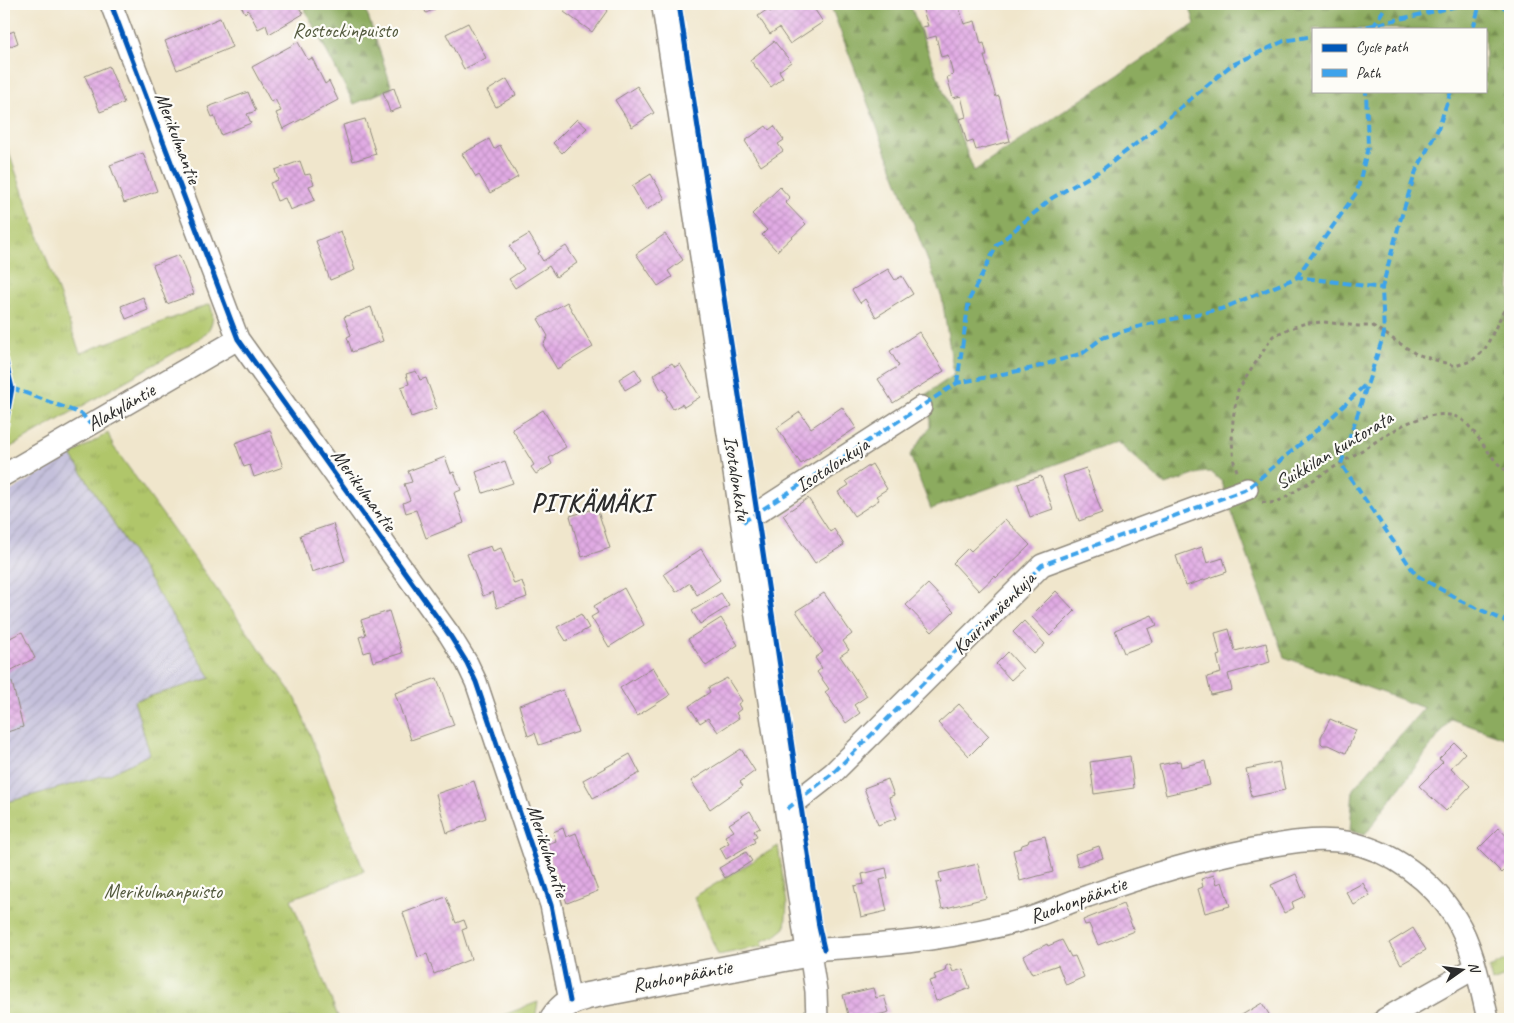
<svg xmlns="http://www.w3.org/2000/svg" width="1514" height="1023" viewBox="0 0 1514 1023" font-family="Caveat,sans-serif">
	<style>
		.industrial { fill: url(#industrial-furrows) }
		.grass { fill: url(#grass-tufts); stroke: #6e784a }
		.forest { fill: url(#forest-firs); stroke: #5c6b44; fill-rule: evenodd }
		.building { fill: url(#building-cross-hatch) }
		.lines { fill: none; stroke-linecap: round; stroke-linejoin: round }
		.minor-casing { stroke: #8e887c; stroke-width: 24 }
		.tertiary-casing { stroke: #8e887c; stroke-width: 29 }
		.path { stroke: #8e887c; stroke-width: 3; stroke-dasharray: 4 4; stroke-linecap: butt }
		.minor { stroke: #fff; stroke-width: 21 }
		.tertiary { stroke: #fff; stroke-width: 26 }
		.quiet { stroke: #3ea3eb; stroke-width: 4; stroke-dasharray: 8 4; stroke-linecap: butt }
		.cycleway-casing { stroke: #fdfcf7; stroke-width: 8 }
		.cycleway { stroke: #0057b8; stroke-width: 5 }
		.labels { text-anchor: middle; dominant-baseline: central; stroke-width: 4.5; stroke-linejoin: round; paint-order: stroke }
		.park-label { font-size: 20px; fill: #535a3e; stroke: #fdfcf7 }
		.street-label { font-size: 20px; fill: #2b2b2b; stroke: #fdfcf7 }
		.district-label { font-size: 25px; font-weight: bold; letter-spacing: 1px; fill: #2b2b2b; stroke: #fdfcf7 }
	</style>
	<defs>
		<pattern id="industrial-furrows" width="10" height="10" patternUnits="userSpaceOnUse" patternTransform="scale(1.25)"><rect width="10" height="10" fill="#c4c0db"/><path d="M-1 1l2-2M0 10L10 0M9 11l2-2" fill="none" stroke="#a9a5bc"/></pattern>
		<pattern id="grass-tufts" width="24" height="20" patternUnits="userSpaceOnUse" patternTransform="scale(1.25)"><rect width="24" height="20" fill="#b0c66a"/><path d="M3 7l-1-3M5 7V3M7 7l1-3M15 17l-1-3M17 17v-4M19 17l1-3" fill="none" stroke="#98aa5c"/></pattern>
		<pattern id="forest-firs" width="22" height="20" patternUnits="userSpaceOnUse" patternTransform="scale(1.25)"><rect width="22" height="20" fill="#8cab5e"/><path d="M5 1l3.5 6h-7zM16 11l3.5 6h-7z" fill="#738b4e"/></pattern>
		<pattern id="building-cross-hatch" width="8" height="8" patternUnits="userSpaceOnUse" patternTransform="scale(1.25)"><rect width="8" height="8" fill="#e1abe4"/><path d="M0 0l8 8M0 8l8-8" fill="none" stroke="#c193c4"/></pattern>
	</defs>
	<rect width="100%" height="100%" fill="#fdfcf7"/>
	<filter id="ink" filterUnits="userSpaceOnUse"><feTurbulence type="fractalNoise" baseFrequency=".02" numOctaves="2"/><feDisplacementMap in="SourceGraphic" scale="10" xChannelSelector="R" yChannelSelector="G"/><feConvolveMatrix kernelMatrix="1 2 1 2 8 2 1 2 1" color-interpolation-filters="sRGB"/></filter>
	<filter id="wash" filterUnits="userSpaceOnUse"><feTurbulence type="fractalNoise" baseFrequency=".0096" numOctaves="4" result="noise"/><feDisplacementMap in="SourceGraphic" scale="20" xChannelSelector="R" yChannelSelector="G"/><feGaussianBlur stdDeviation="1.12" result="paint"/><feColorMatrix in="noise" values="0 0 0 0 0 0 0 0 0 0 0 0 0 0 0 0 0 1.4 0 .05"/><feComposite in="paint" operator="in"/></filter>
	<g filter="url(#wash)">
		<rect width="100%" height="100%" fill="#f0e6cc"/>
		<path class="industrial" d="M71 455 211 678 134 701 151 754 110 774 4 803V495Z"/>
		<path class="grass" d="M4 139 80 353 210 304C215 317 213 327 202 337L4 451Z
			M108 433 113 446 296 699 364 871 291 899 339 1019H4V803L110 774 150 754 134 701 211 678 71 455Z
			M778 846 787 904 785 928 775 936 762 941 763 946 718 955 694 897Z
			M1510 959V975L1492 982 1489 968Z
			M538 1002 535 1019H493Z"/>
		<path class="forest" d="M302 4H370L365 7 392 88 354 104Z
			M830 4H910L974 171 1195 24 1189 4H1510V740L1451 719 1365 835 1350 831 1353 789 1424 708 1284 657 1231 510 1222 482 1211 472 1200 473 1165 485 1117 442 931 509 910 455 930 427V411L922 397 954 375 942 298ZM1313 29H1485V91H1313Z"/>
		<g id="blocks">
			<path class="building" d="M240 4H297L303 14 269 34 266 25 258 29 248 10 245 13Z
				M412 4H433L435 9 426 13 423 6 414 9Z
				M570 4H612L592 32 564 12Z
				M782 4H811L823 22 790 44 779 28 770 34 758 16 768 9 770 12Z
				M915 4H961L962 6 959 7 964 24 975 21 981 44 984 43 987 56H984L996 97 999 96 1010 141 976 150 973 141 967 143 960 119 966 117 961 96 953 98 947 77 953 75 948 55 941 57 936 36 925 39 922 27 928 26 922 7 916 9Z
				M220 18 232 47 177 70 165 41Z
				M468 23 486 58 464 69 446 34Z
				M14 31 18 43 4 49V35Z
				M774 41 791 62 779 71 783 77 771 87 750 60Z
				M298 42 308 60 312 58 325 84 329 81 338 100 283 129 276 113 281 111 275 99 271 102 252 67Z
				M109 66 124 103 100 112 85 76Z
				M507 79 516 95 496 107 487 91Z
				M637 86 654 113 632 127 615 100Z
				M394 88 401 108 390 112 383 92Z
				M248 92 256 111 247 114 251 123 221 135 214 116 212 117 208 107Z
				M365 119 376 154 353 161 343 125Z
				M577 119 587 128 562 153 553 143Z
				M766 126 769 130 774 126 784 140 778 144 783 151 761 166 745 141Z
				M489 139 494 149 500 145 518 177 490 193 479 175 476 177 462 154Z
				M143 153 157 191 124 203 110 165Z
				M300 161 305 175 310 174 314 184 309 186 315 200 290 210 285 198 277 201 270 183 278 180 275 170Z
				M651 174 665 199 646 210 632 186Z
				M780 187 790 198 785 202 806 224 777 251 762 235 767 230 752 214Z
				M341 231 355 270 330 280 316 241Z
				M529 234 540 252 538 253 543 261 566 246 577 263 556 277 549 266 515 288 509 279 524 269 509 246Z
				M665 234 683 260 668 271 672 277 658 286 636 254Z
				M179 255 194 294 167 304 153 265Z
				M888 269 895 280 902 276 913 294 876 317 865 299 860 303 852 290Z
				M143 297 148 310 126 319 121 306Z
				M567 302 593 347 557 369 543 345 548 336 538 319Z
				M371 307 383 341 352 352 347 337 351 335 344 317Z
				M919 332 944 371 893 403 878 379 899 366 890 351Z
				M672 363 675 367 680 364 700 397 684 407 682 404 673 409 666 397 668 396 664 389 661 390 653 375Z
				M635 369 642 380 625 390 619 379Z
				M416 371 420 380 426 378 437 408 411 417 401 387 409 384 406 374Z
				M842 407 856 428 801 464 777 428 800 412 811 428Z
				M543 410 566 447 549 458 552 464 536 474 531 467 534 465 512 429Z
				M270 430 283 467 254 477 250 465 244 467 235 443Z
				M445 457 451 473 454 472 461 490 454 493 464 523 426 538 416 510 406 513 403 503 410 500 404 484 412 482 408 471Z
				M505 461 513 483 483 493 476 472Z
				M872 464 887 489 876 496 879 500 854 516 838 492 849 485 846 481Z
				M1086 468 1102 513 1079 521 1063 476Z
				M1041 476 1053 509 1030 517 1018 484Z
				M808 498 830 532 834 529 844 545 815 563 783 515Z
				M597 508 610 548 582 557 570 516Z
				M1005 519 1030 545 996 578 995 576 979 591 953 563 968 548 971 551Z
				M333 524 345 561 312 572 300 535Z
				M491 546 493 551 501 548 514 584 522 581 527 597 497 608 493 592 483 596 467 554Z
				M1202 547 1207 563 1223 558 1227 572 1186 586 1176 556Z
				M701 549 720 580 697 595 690 583 676 592 664 574Z
				M928 584 954 611 932 632 906 605Z
				M624 588 644 625 609 647 591 617 598 613 594 606Z
				M1056 591 1075 611 1050 636 1031 616Z
				M721 593 729 606 700 624 692 611Z
				M824 593 852 634 843 641 849 650 840 656 867 696 854 705 860 713 846 723 825 692 829 689 817 672 822 668 815 658 823 652 796 611Z
				M389 611 402 653 373 662 370 651 364 653 359 637 366 635 361 620Z
				M581 614 589 628 566 641 557 627Z
				M1152 615 1157 625 1148 629 1153 642 1124 653 1115 630Z
				M721 618 738 645 706 666 688 639Z
				M1024 621 1045 644 1034 654 1013 632Z
				M1229 629 1235 651 1266 643 1270 662 1228 674 1232 690 1211 695 1207 677 1221 673 1217 656 1220 655 1215 633Z
				M22 632 35 658 4 674V641Z
				M1008 652 1023 669 1011 680 996 664Z
				M653 667 670 695 637 716 620 688Z
				M437 678 454 725 411 740 395 693Z
				M727 678 742 701 738 704 741 709 736 713 739 718 718 732 708 718 700 723 689 706 710 692 708 688Z
				M12 682 23 727 4 733V683Z
				M563 690 578 732 539 745 535 733 528 736 519 705Z
				M959 704 989 736 969 756 938 723Z
				M1330 719 1356 730 1346 753 1329 745H1323L1321 743V737Z
				M1455 743 1465 753 1451 768 1470 786 1446 811 1419 786 1443 762 1439 759Z
				M741 749 755 771 740 782 743 786 710 809 691 781Z
				M630 754 640 773 593 798 583 780Z
				M1130 756 1134 788 1094 794 1090 762Z
				M1180 761 1181 767 1205 761 1210 785 1166 795 1159 765Z
				M1279 762 1285 790 1252 797 1246 769Z
				M888 779 894 795 889 797 897 818 878 825 864 788Z
				M474 781 486 818 447 833 436 794Z
				M750 811 760 828 754 831 757 836 753 838 755 842 726 859 720 848 729 843 725 836 734 831 729 824Z
				M563 828 566 837 576 833 598 891 567 903 545 845 556 841 553 832Z
				M1499 828 1510 840V865L1502 873 1478 849Z
				M1045 836 1053 872 1020 881 1013 850 1021 848 1022 845 1028 843 1029 840Z
				M1099 846 1103 858 1078 866 1075 854Z
				M746 852 752 861 725 878 719 868Z
				M978 864 986 898 942 909 936 883 941 882 939 873Z
				M886 868 888 878 880 880 887 911 861 917 854 886 864 884 862 874Z
				M1296 874 1305 896 1292 902 1294 908 1284 913 1271 885Z
				M1214 875 1217 884 1222 882 1230 906 1205 913 1198 889 1203 887 1201 879Z
				M1363 883 1370 896 1354 905 1346 892Z
				M446 897 456 923 464 920 467 928 462 930 471 959 434 974 427 954 418 957 403 913Z
				M1123 904 1134 931 1098 945 1089 924 1085 925 1083 920Z
				M1413 928 1426 950 1401 964 1389 943Z
				M1062 940 1071 957 1075 956 1084 977 1066 985 1058 965 1032 974 1023 956 1047 944 1048 946Z
				M950 964 953 972 963 969 970 988 936 1001 929 981 936 979 934 975 945 971 946 966Z
				M873 988 876 998 884 996 889 1012 863 1019H849L843 995Z
				M1262 1003 1272 1019H1235Z"/>
		</g>
	</g>
	<g filter="url(#ink)">
		<use href="#blocks" fill-opacity="0" stroke="#8e887c" stroke-width="1"/>
		<g class="lines">
			<g class="minor-casing">
				<path id="minor" d="M111 4 238 339 449 634 467 663 476 682 551 905 570 1001
					M4 475 238 339
					M743 522 921 407
					M787 809 833 773 1042 565 1247 489
					M817 1019 816 991 810 953 824 949C895 944 965 938 1033 917 1051 911 1069 902 1088 896 1142 877 1197 860 1253 849 1284 843 1316 837 1347 842 1391 850 1433 881 1456 919 1474 948 1480 986 1488 1019
					M1385 1019 1475 968"/>
			</g>
			<g class="tertiary-casing">
				<path id="tertiary" d="M553 1019C563 1004 570 1001 587 996L810 953 665 4"/>
			</g>
			<path class="path" d="M1237 471 1234 462 1232 441 1233 418 1238 390 1273 336 1288 329 1306 323 1324 322 1358 326H1373L1416 354 1455 366 1471 361 1484 351 1510 298
				M1262 502 1270 503 1279 501 1403 425C1421 417 1450 407 1466 423 1474 431 1481 442 1488 451 1494 459 1500 468 1510 472"/>
			<use href="#minor" class="minor"/>
			<use href="#tertiary" class="tertiary"/>
			<path class="quiet" d="M1491 4 1510 9
				M1373 27 1387 4
				M1355 29 1467 4
				M1473 29 1480 4
				M1451 91 1438 129 1416 171 1400 221 1382 288 1384 334 1341 464 1416 575 1461 601 1510 623
				M1296 278 1357 192 1368 147 1366 91
				M957 383 969 300 997 245 1052 198 1103 169 1150 133 1230 66 1284 41 1313 36
				M12 388 82 414 90 424
				M743 522 957 383 1033 368 1083 353 1102 338 1144 325 1221 309 1298 277 1382 288
				M787 809 833 773 1042 565 1247 489 1331 418 1367 383"/>
			<g class="cycleway-casing">
				<path id="cycleway" d="M111 4 238 339 449 634 467 663 476 682 551 905 570 1001
					M679 4 757 513 819 927 824 949
					M4 354 12 388 4 433"/>
			</g>
			<use href="#cycleway" class="cycleway"/>
		</g>
	</g>
	<g class="labels">
		<g class="park-label">
			<text x="345" y="30">Rostockinpuisto</text>
			<text x="163" y="891">Merikulmanpuisto</text>
		</g>
		<g class="street-label">
			<text transform="translate(178 138) rotate(69)">Merikulmantie</text>
			<text transform="translate(121 407) rotate(-30)">Alakyläntie</text>
			<text transform="translate(1334 450) rotate(-31)">Suikkilan kuntorata</text>
			<text transform="translate(832 465) rotate(-33)">Isotalonkuja</text>
			<text transform="translate(737 478) rotate(81)">Isotalonkatu</text>
			<text transform="translate(364 490) rotate(54)">Merikulmantie</text>
			<text transform="translate(994 613) rotate(-45)">Kaurinmäenkuja</text>
			<text transform="translate(548 851) rotate(72)">Merikulmantie</text>
			<text transform="translate(1078 900) rotate(-20)">Ruohonpääntie</text>
			<text transform="translate(682 976) rotate(-11)">Ruohonpääntie</text>
		</g>
		<g class="district-label">
			<text x="592" y="503">PITKÄMÄKI</text>
		</g>
	</g>
	<rect width="1514" height="1023" fill="none" stroke="#fdfcf7" stroke-width="20"/>
	<rect x="1312" y="28" width="175" height="65" fill="#fdfcf7" stroke="#a9a8a5"/>
	<rect x="1322" y="44" width="25" height="8" fill="#0057b8" stroke="#a9a8a5"/>
	<text x="1356" y="52" font-size="15" fill="#2b2b2b">Cycle path</text>
	<rect x="1322" y="69" width="25" height="8" fill="#3ea3eb" stroke="#a9a8a5"/>
	<text x="1356" y="78" font-size="15" fill="#2b2b2b">Path</text>
	<g transform="translate(1462 970) rotate(76)" stroke="#fdfcf7" stroke-width="4" paint-order="stroke">
	<path d="M0-4L9 19L0 12L-9 19Z" fill="#2b2b2b"/>
	<text y="-8" font-size="14" font-weight="bold" text-anchor="middle" fill="#2b2b2b">N</text>
	</g>
</svg>
